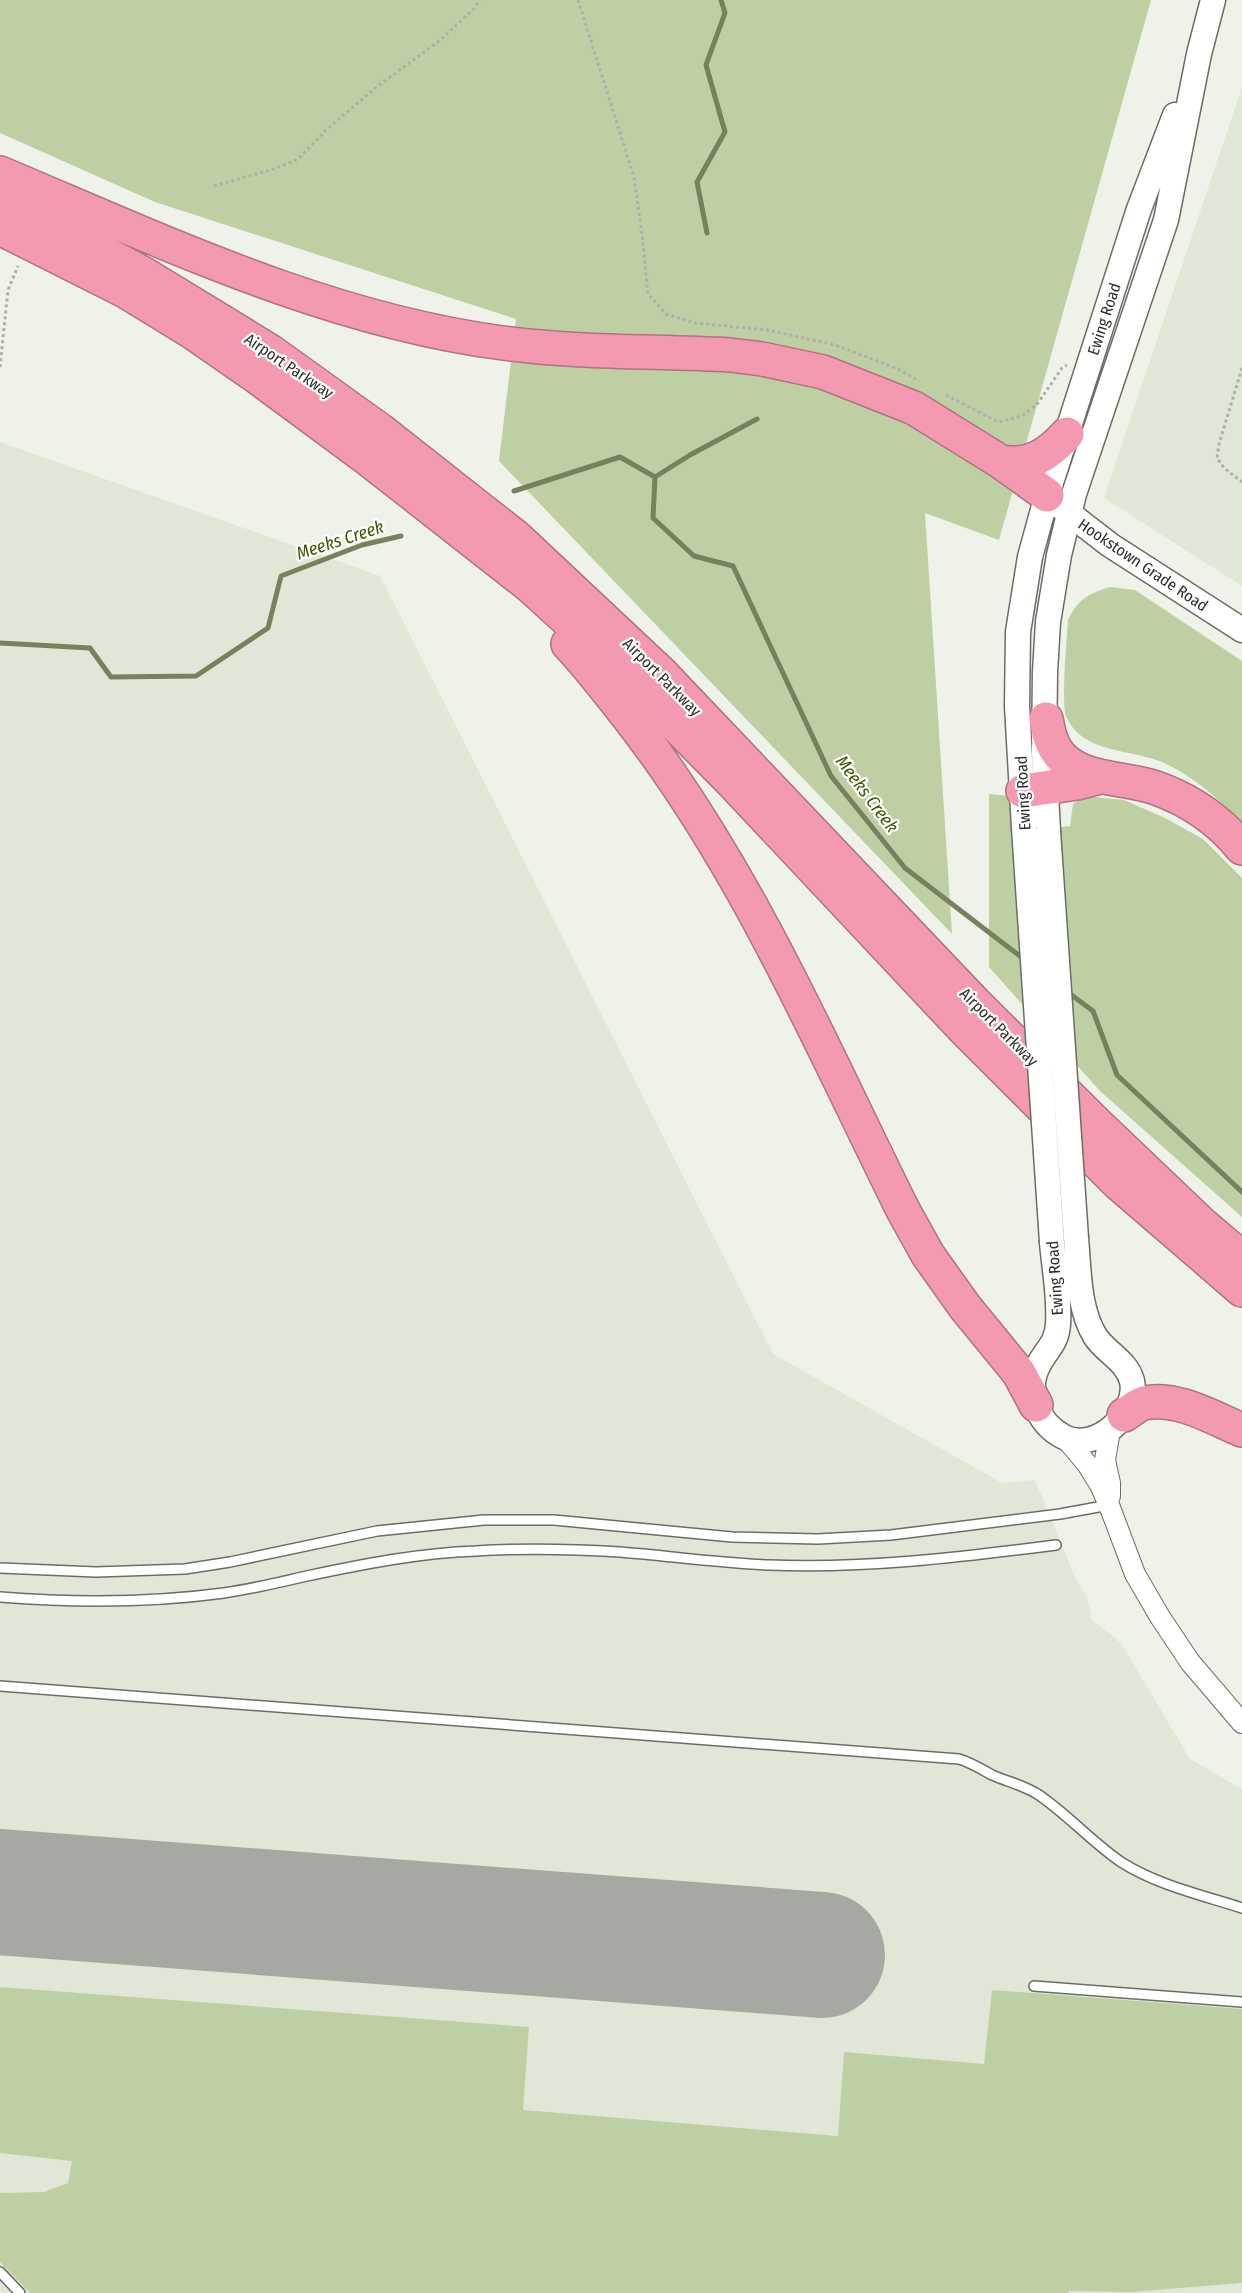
<svg xmlns="http://www.w3.org/2000/svg" width="1242" height="2293" viewBox="0 0 1242 2293" font-family="'Fira Sans Condensed',sans-serif">
	<style>
		.built { fill: #e0e7d6 }
		.green { fill: #bed0a3 }
		.lines { fill: none; stroke-linecap: round; stroke-linejoin: round }
		.stream { stroke: #74825d; stroke-width: 5 }
		.runway { stroke: #a6a9a2; stroke-width: 126 }
		.service-casing { stroke: #6a6e65; stroke-width: 12 }
		.minor-casing { stroke: #6a6e65; stroke-width: 22 }
		.tertiary-casing { stroke: #6a6e65; stroke-width: 27 }
		.motorway-casing { stroke: #ae7481; stroke-width: 36 }
		.path { stroke: #adb0a8; stroke-width: 3; stroke-dasharray: 3 3; stroke-linecap: butt }
		.service { stroke: #fff; stroke-width: 9 }
		.minor { stroke: #fff; stroke-width: 20 }
		.tertiary { stroke: #fff; stroke-width: 24 }
		.motorway { stroke: #f399b0; stroke-width: 33 }
		.tertiary-bridge-casing { stroke: #6a6e65; stroke-width: 27; stroke-linecap: butt }
		.tertiary-bridge { stroke: #fff; stroke-width: 24 }
		.labels { text-anchor: middle; dominant-baseline: central; stroke-width: 4.5; stroke-linejoin: round; paint-order: stroke }
		.street-label { font-size: 16px; fill: #2d2e2b; stroke: #fff }
		.water-label { font-size: 18px; font-style: italic; fill: #3f5601; stroke: #fff }
	</style>
	<rect width="100%" height="100%" fill="#eef2e8"/>
	<path class="built" d="M1242 87V586L1104 498Z
		M0 442 380 576 773 1354 1002 1483 1035 1480 1076 1579 1087 1597 1092 1620 1121 1643 1190 1759 1242 1789V2293H0Z"/>
	<path class="green" d="M0 0H1151L999 540 925 513 952 934 499 461 516 319 155 202 0 133Z
		M1110 587 1135 590 1242 661V823C1218 799 1194 776 1162 762 1130 749 1081 753 1066 716 1061 705 1067 637 1068 620 1078 599 1088 594 1110 587Z
		M989 794 1009 796 1017 832 1070 826 1073 804 1084 796 1124 800 1165 818 1203 839 1242 878V1217L1100 1091 989 967Z
		M0 1987 529 2027 523 2110 838 2136 844 2052 984 2064 992 1990 1242 2009V2283L1131 2292 1069 2291V2293H30L0 2262V2193L44 2192 68 2183 72 2161 0 2153Z"/>
	<g class="lines">
		<path class="stream" d="M707 233 697 182 725 132 706 65 725 13 721 0
			M655 477 690 455 757 419
			M514 491 620 457 655 477 653 518 694 556 733 566 831 776 905 868 1025 960
			M0 643 90 648 111 677 196 676 268 628 281 576 362 545 401 536
			M1066 991 1093 1011 1117 1075 1242 1192"/>
		<path class="runway" d="M0 1892 822 1955"/>
		<g class="service-casing">
			<path id="service" d="M0 1568 96 1572 185 1569 230 1562 377 1531 484 1520H554L732 1537 818 1539 891 1535 1060 1514 1109 1505
				M0 1597C75 1603 149 1603 224 1593 252 1589 280 1582 307 1576 363 1564 419 1553 476 1551 524 1548 572 1549 620 1552 670 1556 719 1563 769 1565 863 1569 964 1557 1056 1545
				M0 1686 959 1759C972 1763 981 1769 992 1775 1008 1782 1024 1785 1039 1795 1068 1815 1092 1842 1121 1862 1157 1885 1202 1895 1242 1908
				M1034 1986 1242 2002
				M0 2272 20 2293"/>
		</g>
		<g class="minor-casing">
			<path id="minor" d="M1066 1439 1087 1464 1100 1485 1109 1505 1135 1574 1160 1617 1190 1662 1242 1723
				M1110 1496V1483L1105 1460 1110 1430"/>
		</g>
		<g class="tertiary-casing">
			<path id="tertiary" d="M1057 504 1110 545 1242 630
				M1024 828 1017 706 1018 632 1030 557 1047 495 1139 209 1175 115
				M1048 831 1044 754 1045 672 1048 622 1059 555 1074 494 1166 220 1199 54 1213 0
				M1052 1242C1054 1268 1060 1297 1058 1324 1057 1343 1047 1349 1039 1364 1024 1391 1038 1424 1064 1437 1095 1453 1139 1414 1132 1381 1127 1361 1105 1352 1095 1336 1078 1308 1079 1270 1076 1238"/>
		</g>
		<g class="motorway-casing">
			<path id="motorway" d="M0 173C162 241 327 320 503 343 578 353 655 351 730 355L762 359 823 372 914 408 1001 462 1047 495
				M0 197 144 274 270 351 380 430 516 537 662 674 976 1004 1096 1123 1202 1224 1242 1258
				M0 228 125 291 192 332 257 377 368 459 530 586 608 657 730 780 962 1027 1118 1183 1242 1290
				M1001 462C1030 467 1048 455 1067 434
				M568 644C589 666 607 690 626 714 744 864 819 1041 903 1210L928 1255 965 1307 1019 1373 1036 1405
				M1046 719C1048 729 1050 741 1056 750 1075 781 1125 777 1156 788 1190 800 1219 820 1242 848
				M1023 791 1077 783 1100 777
				M1124 1415C1131 1411 1137 1405 1144 1403 1177 1396 1213 1418 1242 1430"/>
		</g>
		<path class="path" d="M578 0 634 177 642 234 648 294 666 314 695 323 768 330 835 345 898 369 919 381
			M214 186 274 169 298 159 325 131 374 89 439 41 474 9 479 0
			M0 367 8 290 18 266
			M1242 368 1219 444 1217 458 1224 468 1242 482
			M946 395 998 422 1022 416 1038 403 1062 368 1067 365"/>
		<use href="#service" class="service"/>
		<use href="#minor" class="minor"/>
		<use href="#tertiary" class="tertiary"/>
		<use href="#motorway" class="motorway"/>
		<g class="tertiary-bridge-casing">
			<path id="tertiary-bridge" d="M1024 828 1052 1242
				M1048 831 1076 1238"/>
		</g>
		<use href="#tertiary-bridge" class="tertiary-bridge"/>
	</g>
	<g class="labels">
		<g class="street-label">
			<text transform="translate(1104 319) rotate(-72)">Ewing Road</text>
			<text transform="translate(289 366) rotate(34)">Airport Parkway</text>
			<text transform="translate(1143 565) rotate(34)">Hookstown Grade Road</text>
			<text transform="translate(662 677) rotate(45)">Airport Parkway</text>
			<text transform="translate(1023 793) rotate(-93)">Ewing Road</text>
			<text transform="translate(999 1027) rotate(45)">Airport Parkway</text>
			<text transform="translate(1055 1278) rotate(-94)">Ewing Road</text>
		</g>
		<g class="water-label">
			<text transform="translate(340 540) rotate(-18)">Meeks Creek</text>
			<text transform="translate(867 794) rotate(53)">Meeks Creek</text>
		</g>
	</g>
</svg>
